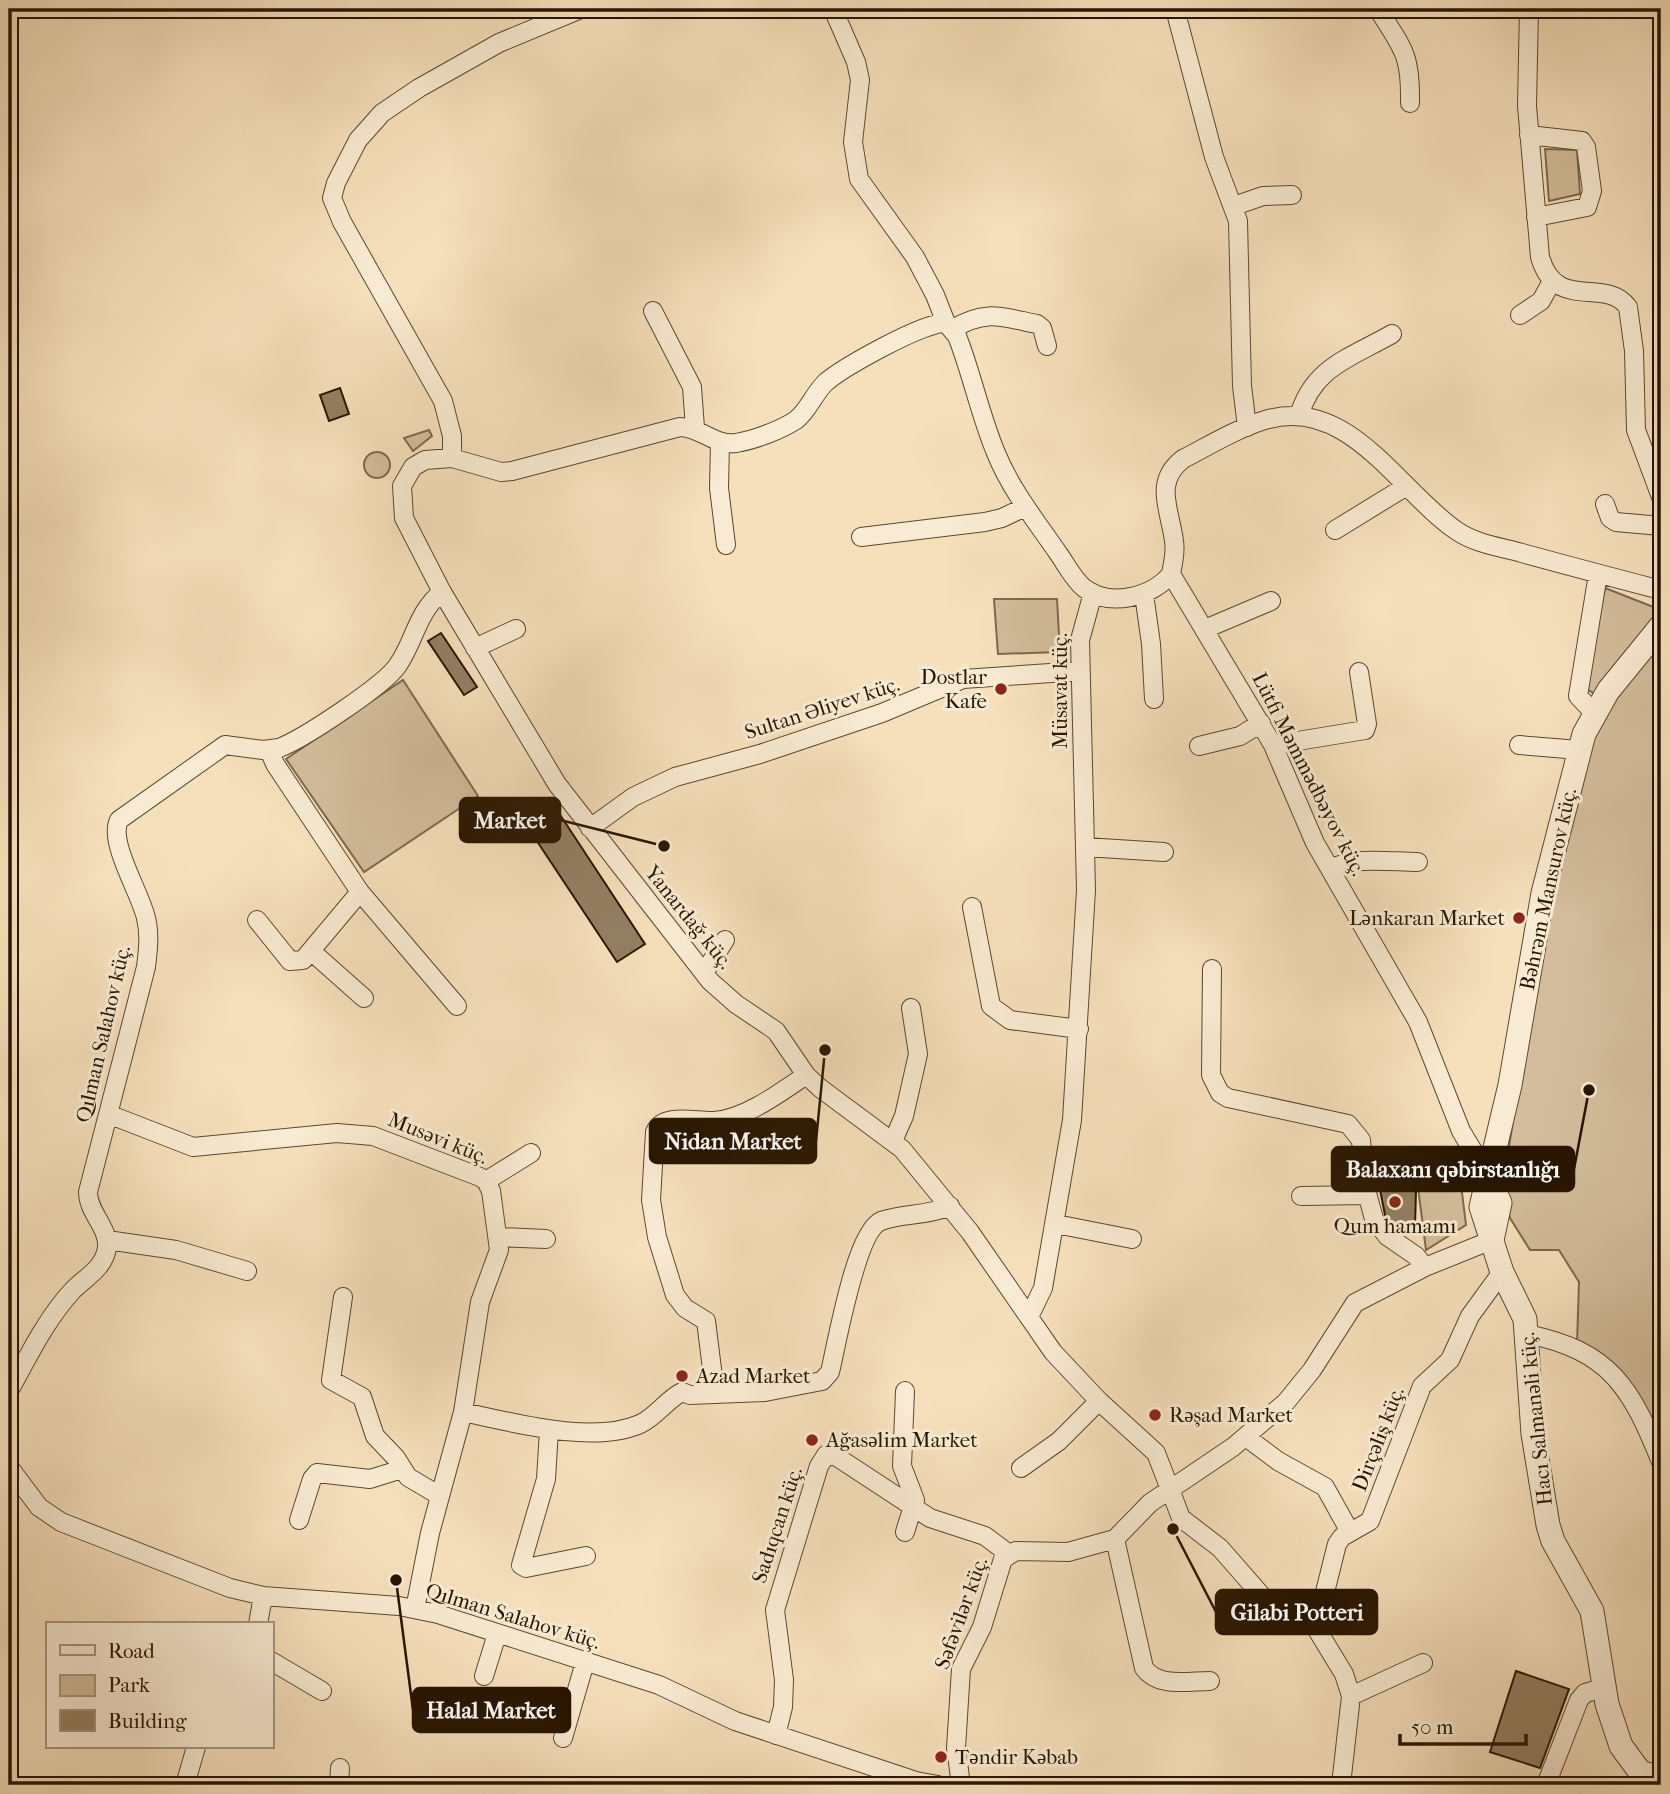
<svg xmlns="http://www.w3.org/2000/svg" width="1670" height="1794" viewBox="0 0 1670 1794" font-family="'IM FELL French Canon',serif">
	<style>
		.green { fill: #d3bd9c; stroke: #7e694e; stroke-width: 2 }
		.building { fill: #937f62; stroke: #281500; stroke-width: 2 }
		.lines { fill: none; stroke-linecap: round; stroke-linejoin: round }
		.minor-casing { stroke: #5c482f; stroke-width: 20 }
		.tertiary-casing { stroke: #5c482f; stroke-width: 25 }
		.minor { stroke: #f9ebd3; stroke-width: 18 }
		.tertiary { stroke: #f9ebd3; stroke-width: 23 }
		.poi-dot { fill: #8f2418; stroke: #f9ebd3; stroke-width: 2.5 }
		.labels { text-anchor: middle; dominant-baseline: central; stroke-width: 6; stroke-linejoin: round; paint-order: stroke }
		.poi-label { font-size: 21px; fill: #281500; stroke: #f9ebd3; text-anchor: start }
		.street-label { font-size: 21px; fill: #281500; stroke: #f9ebd3 }
		.leader { fill: none; stroke: #281500; stroke-width: 2.5 }
		.callout-dot { fill: #281500; stroke: #f9ebd3; stroke-width: 2.5 }
		.callout { fill: #281500; stroke: #281500; stroke-width: 2.5 }
		.callout-label { font-size: 23px; text-anchor: middle; font-weight: bold; fill: #fff }
	</style>
	<rect width="100%" height="100%" fill="#f6e0bc"/>
	<filter id="stains"><feTurbulence type="fractalNoise" baseFrequency=".00286" numOctaves="4"/><feColorMatrix values="0 0 0 0 .2 0 0 0 0 .09 0 0 0 0 .02 0 0 0 .5 -.17"/></filter>
	<radialGradient id="worn" r=".72"><stop offset=".6" stop-color="#630" stop-opacity="0"/><stop offset="1" stop-color="#630" stop-opacity=".3"/></radialGradient>
	<path class="green" d="M1545 149 1577 150 1580 194 1549 201Z
		M429 430 432 436 413 451 404 438Z
		M364 465a13 13 0 1 1 26 0a13 13 0 1 1-26 0Z
		M1605 588 1661 610V613L1595 694 1585 688Z
		M994 599H1057L1060 652 998 654Z
		M1661 637V1450L1577 1343 1579 1282 1559 1250H1530L1510 1218 1503 1184 1550 889 1590 735Z
		M403 680 478 796 364 872 286 759Z
		M1457 1152 1466 1225 1426 1250 1414 1156Z"/>
	<path class="building" d="M340 388 349 414 329 421 320 395Z
		M441 633 477 687 464 695 428 641Z
		M551 801 645 944 617 962 523 820Z
		M1406 1157 1407 1190H1416L1415 1225 1394 1227 1385 1215 1374 1159Z
		M1516 1671 1569 1689 1540 1768 1490 1752Z"/>
	<g class="lines">
		<g class="minor-casing">
			<path id="minor" d="M833 9 856 62 860 80 853 142 859 179 915 257 935 295 946 323 957 336C972 374 980 415 996 453 1011 490 1036 521 1058 553 1066 564 1073 579 1084 588 1110 608 1152 597 1171 574
				M1175 9 1214 157 1238 221 1242 386 1247 427
				M1378 9C1403 49 1411 54 1410 103
				M1529 9 1527 106 1540 257C1556 313 1604 276 1628 307L1634 351 1636 430 1661 497
				M1529 135 1582 141 1586 147 1592 191 1587 207 1536 217
				M1234 206 1263 196 1292 195
				M653 311 692 387 695 428
				M1520 315 1541 301 1552 281
				M946 323C925 321 844 367 826 382 814 393 809 410 796 420 781 430 754 440 736 443 715 446 702 428 680 427L512 471 501 472 452 458 425 460 413 467 402 486 404 518 442 592 557 784 710 981 736 1004 776 1031 806 1075 820 1088 902 1149 970 1232 1053 1352 1099 1401 1156 1453 1181 1518 1220 1548 1269 1604 1289 1616 1317 1623
				M953 329C985 309 1002 317 1037 324L1042 328 1047 346
				M1299 416C1313 367 1350 358 1392 334
				M720 442 719 488 726 545
				M452 458V436L443 401 342 222 332 198 336 183 358 140 382 113 419 88 499 43 581 9
				M1605 504 1610 518 1616 522 1661 526
				M1335 530 1405 487
				M861 537 985 522 1002 518 1025 507
				M1144 594 1151 644 1154 699
				M1205 629 1271 601
				M475 648 516 629
				M1594 713 1578 696 1598 574
				M1273 745 1365 730 1367 724 1359 672
				M1519 745 1579 750
				M1199 746 1240 736 1261 723
				M269 750 275 764 360 892 457 1006
				M590 828 633 797 675 777 760 754 882 713 963 679 1080 671
				M1085 847 1164 852
				M1330 869C1355 856 1391 862 1418 862
				M972 907 991 1006 1010 1020 1079 1029
				M257 920 290 961 303 960 360 892
				M311 951 364 998
				M1212 969 1211 1075 1220 1093 1228 1098 1348 1124 1361 1140 1364 1182 1374 1219 1387 1236 1416 1256 1425 1267
				M704 973 725 940
				M108 1114 193 1147 337 1133 373 1136 480 1177 486 1181 491 1191 499 1250 480 1302 463 1412 430 1533 415 1609
				M893 1141 904 1116 918 1054 911 1008
				M1488 1176 1461 1131 1418 1022 1315 843 1273 745 1171 574C1173 563 1176 552 1174 541 1170 509 1153 482 1183 459 1210 445 1236 429 1265 420 1349 395 1398 491 1457 531 1476 544 1501 547 1522 553 1569 566 1615 578 1661 590
				M486 1181 531 1153
				M1301 1196 1367 1195
				M1056 1224 1132 1239
				M499 1237 546 1239
				M107 1240 176 1250 247 1271
				M343 1297 331 1380 362 1397 375 1436 396 1458 408 1477 440 1496
				M1029 1317 1043 1288 1072 1120 1086 890 1080 640 1093 593
				M1527 1334C1611 1351 1631 1388 1661 1462
				M9 1391C28 1357 46 1319 73 1290 86 1277 104 1268 107 1248 109 1227 88 1213 88 1192L146 967C148 951 150 934 146 918 140 892 108 842 119 820L225 745 263 750 279 748C303 739 385 685 398 665 415 640 417 612 442 592
				M715 1393 706 1321 685 1308 675 1295 657 1237 651 1200 655 1132C663 1112 696 1122 714 1121 745 1119 781 1092 806 1075
				M463 1412C511 1422 593 1445 640 1424 657 1416 666 1400 682 1392L690 1395 765 1392 822 1381 830 1372C837 1343 856 1231 881 1221 903 1213 928 1216 950 1206
				M549 1430 546 1479 521 1565 526 1568 586 1556
				M1246 1437 1278 1461 1325 1487 1350 1532
				M9 1467 39 1507 61 1522 230 1588 263 1596 399 1606 438 1614 659 1685 735 1721 916 1781 938 1785
				M1021 1468 1059 1441 1099 1401
				M299 1520 312 1479 317 1473 370 1479 402 1469
				M905 1532 915 1500 902 1466 905 1391
				M1115 1539 1144 1668C1158 1688 1188 1681 1210 1681
				M258 1624 263 1596
				M271 1661 322 1691
				M484 1676 497 1634
				M1351 1696 1423 1663
				M776 1735 783 1707 784 1680 775 1610 819 1466 826 1455 837 1457 930 1518 985 1536 1009 1554
				M563 1738 585 1662
				M9 1784 12 1785
				M185 1785 196 1747
				M339 1785 340 1768
				M961 1785 956 1748 961 1669 982 1627 1003 1559 1016 1551 1068 1552 1115 1539 1150 1503 1233 1447 1286 1402 1312 1370 1355 1303 1425 1267 1492 1240
				M1341 1785 1351 1696 1344 1674 1316 1628 1337 1544 1342 1537 1370 1521 1422 1386 1450 1360 1470 1316 1502 1272
				M1546 1785 1579 1700 1585 1693 1604 1688"/>
		</g>
		<g class="tertiary-casing">
			<path id="tertiary" d="M1661 626 1608 691 1584 734 1543 893 1510 1085 1481 1207 1502 1272 1525 1319 1533 1434 1548 1525 1553 1541 1592 1611 1607 1704 1621 1746 1640 1772 1661 1778
				M1488 1176 1500 1203 1492 1240"/>
		</g>
		<use href="#minor" class="minor"/>
		<use href="#tertiary" class="tertiary"/>
	</g>
	<g class="poi-dot">
		<circle cx="1001" cy="689" r="7"/>
		<circle cx="1519" cy="918" r="7"/>
		<circle cx="1395" cy="1202" r="7"/>
		<circle cx="682" cy="1376" r="7"/>
		<circle cx="1155" cy="1415" r="7"/>
		<circle cx="812" cy="1440" r="7"/>
		<circle cx="941" cy="1757" r="7"/>
	</g>
	<g class="labels">
		<g class="poi-label">
			<text x="987" y="677" text-anchor="end">Dostlar<tspan x="987" dy="24">Kafe</tspan></text>
			<text x="1505" y="918" text-anchor="end">Lənkaran Market</text>
			<text x="1395" y="1226" text-anchor="middle">Qum hamamı</text>
			<text x="696" y="1376">Azad Market</text>
			<text x="1169" y="1415">Rəşad Market</text>
			<text x="826" y="1440">Ağasəlim Market</text>
			<text x="955" y="1757">Təndir Kəbab</text>
		</g>
		<g class="street-label">
			<text transform="translate(1060 691) rotate(-90)">Müsavat küç.</text>
			<text transform="translate(822 708) rotate(-18)">Sultan Əliyev küç.</text>
			<text transform="translate(1309 774) rotate(63)">Lütfi Məmmədbəyov küç.</text>
			<text transform="translate(1548 889) rotate(-78)">Bəhrəm Mansurov küç.</text>
			<text transform="translate(689 917) rotate(51)">Yanardağ küç.</text>
			<text transform="translate(103 1034) rotate(-77)">Qılman Salahov küç.</text>
			<text transform="translate(438 1138) rotate(22)">Musəvi küç.</text>
			<text transform="translate(1536 1419) rotate(-96)">Hacı Salmanəli küç.</text>
			<text transform="translate(1378 1439) rotate(-69)">Dirçəliş küç.</text>
			<text transform="translate(777 1525) rotate(-72)">Sadıqcan küç.</text>
			<text transform="translate(961 1613) rotate(-70)">Səfəvilər küç.</text>
			<text transform="translate(513 1616) rotate(17)">Qılman Salahov küç.</text>
		</g>
	</g>
	<path class="leader" d="M664 846L560 820M825 1050L816 1141M1589 1090L1574 1169M1173 1529L1216 1612M396 1580L413 1710"/>
	<g class="callout-dot">
		<circle cx="664" cy="846" r="7"/>
		<circle cx="825" cy="1050" r="7"/>
		<circle cx="1589" cy="1090" r="7"/>
		<circle cx="1173" cy="1529" r="7"/>
		<circle cx="396" cy="1580" r="7"/>
	</g>
	<g class="callout">
		<rect x="460" y="798" width="100" height="44" rx="7"/>
		<rect x="650" y="1119" width="166" height="44" rx="7"/>
		<rect x="1332" y="1147" width="242" height="44" rx="7"/>
		<rect x="1216" y="1590" width="161" height="44" rx="7"/>
		<rect x="413" y="1688" width="157" height="44" rx="7"/>
	</g>
	<g class="callout-label">
		<text x="510" y="828">Market</text>
		<text x="733" y="1149">Nidan Market</text>
		<text x="1453" y="1177">Balaxanı qəbirstanlığı</text>
		<text x="1297" y="1620">Gilabi Potteri</text>
		<text x="491" y="1718">Halal Market</text>
	</g>
	<rect width="1670" height="1794" fill="none" stroke="#f6e0bc" stroke-width="35"/>
	<rect x="10" y="10" width="1649" height="1773" fill="none" stroke="#281500" stroke-width="3.5"/>
	<rect x="18" y="18" width="1635" height="1759" fill="none" stroke="#281500" stroke-width="2"/>
	<rect x="46" y="1622" width="228" height="126" fill="#f9ebd3" stroke="#a5957f" stroke-width="2"/>
	<rect x="60" y="1645" width="35" height="10" fill="#f9ebd3" stroke="#a5957f" stroke-width="2"/>
	<text x="108" y="1658" font-size="21" fill="#281500">Road</text>
	<rect x="60" y="1675" width="35" height="21" fill="#d3bd9c" stroke="#a5957f" stroke-width="2"/>
	<text x="108" y="1692" font-size="21" fill="#281500">Park</text>
	<rect x="60" y="1710" width="35" height="21" fill="#937f62" stroke="#a5957f" stroke-width="2"/>
	<text x="108" y="1728" font-size="21" fill="#281500">Building</text>
	<path d="M1400 1734v10h126v-10" fill="none" stroke="#281500" stroke-width="3.5"/>
	<text x="1411" y="1734" font-size="21" fill="#281500" stroke="#f9ebd3" stroke-width="5" paint-order="stroke">50 m</text>
	<rect width="100%" height="100%" filter="url(#stains)"/>
	<rect width="100%" height="100%" fill="url(#worn)"/>
</svg>
